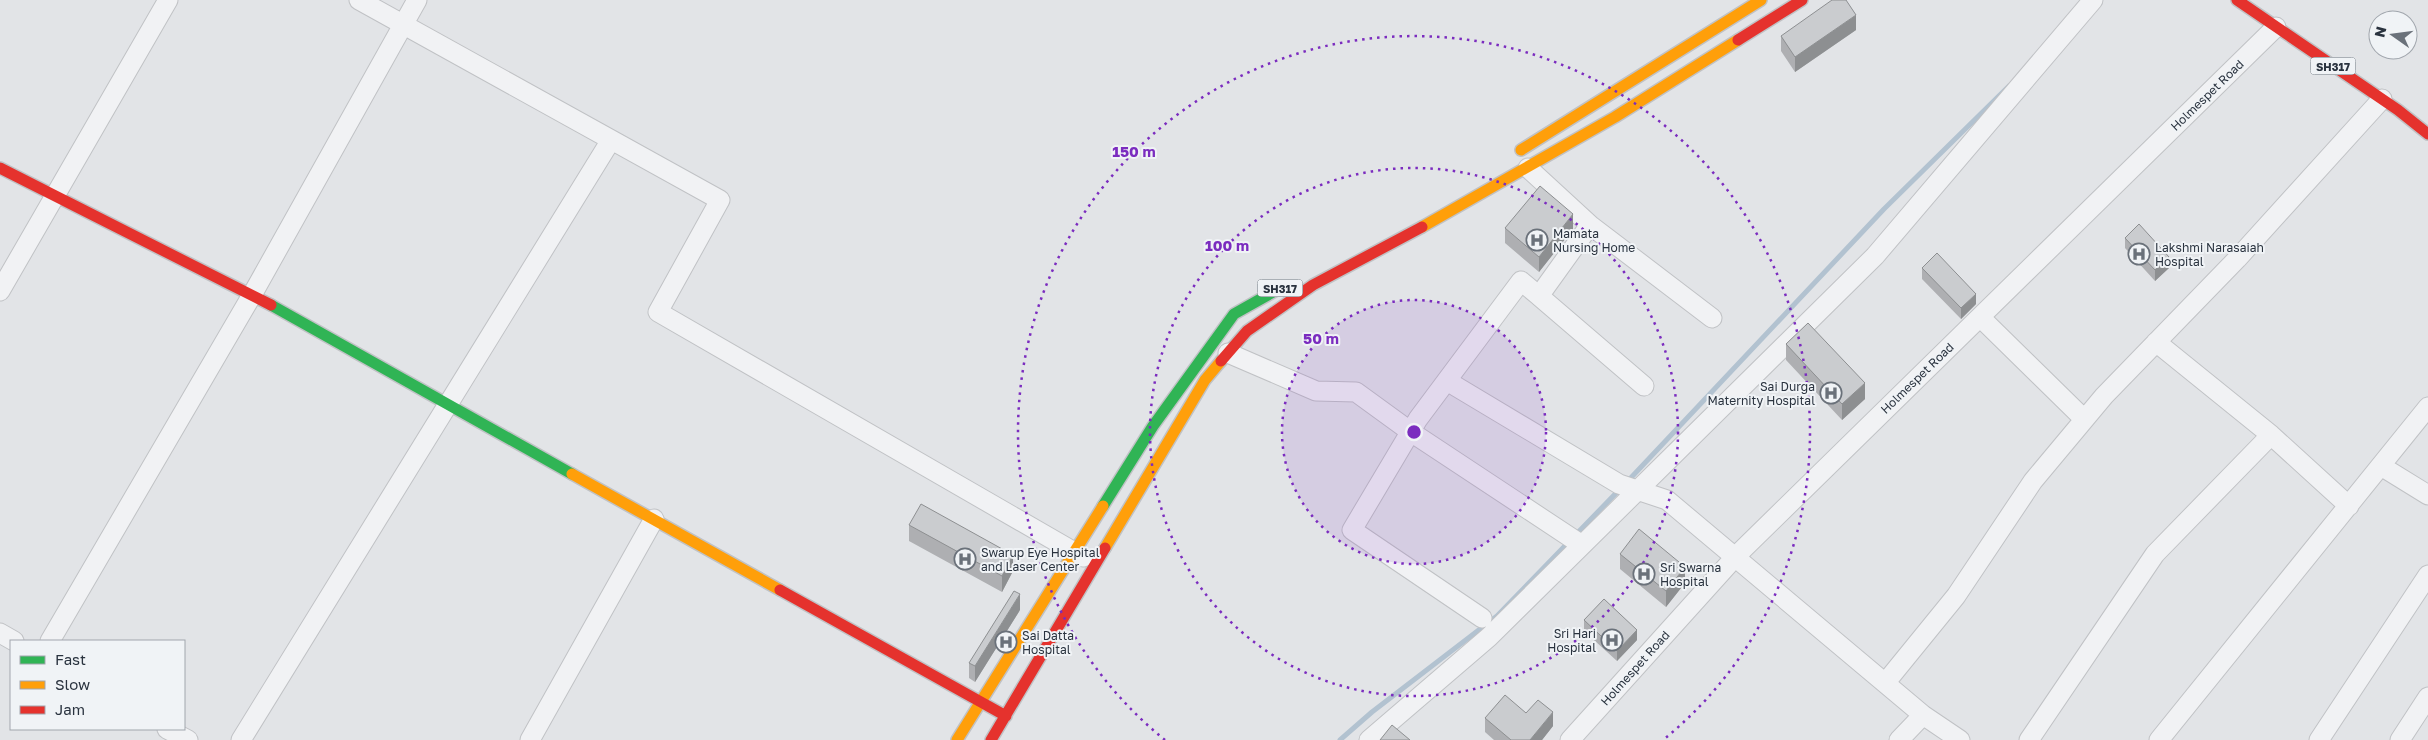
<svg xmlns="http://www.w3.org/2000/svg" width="2428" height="740" viewBox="0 0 2428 740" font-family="'Golos Text',sans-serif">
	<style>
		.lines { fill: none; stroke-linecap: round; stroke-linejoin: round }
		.stream { stroke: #b2c2d0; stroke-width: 5 }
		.street-casing { stroke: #c0c2c5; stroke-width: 21 }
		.fast-casing { stroke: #c0c2c5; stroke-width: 14 }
		.slow-casing { stroke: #c0c2c5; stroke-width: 14 }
		.jam-casing { stroke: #c0c2c5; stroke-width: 14 }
		.street { stroke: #f1f2f4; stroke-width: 19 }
		.fast { stroke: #30b455; stroke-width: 11 }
		.slow { stroke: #ff9f0a; stroke-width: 11 }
		.jam { stroke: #e5322d; stroke-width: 11 }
		.wall { fill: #aeafb2 }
		.shaded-wall { fill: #8d8f91 }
		.building { fill: #cacccf; stroke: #8d8f91 }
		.ring { fill: none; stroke: #7b2cbf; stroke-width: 2.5; stroke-dasharray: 2.5 5 }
		.labels { text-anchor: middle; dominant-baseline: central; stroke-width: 4; stroke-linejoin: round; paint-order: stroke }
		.shield { fill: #f0f3f6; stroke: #656d76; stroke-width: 1 }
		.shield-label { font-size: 11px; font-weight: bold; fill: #2a333f }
		.street-label { font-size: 12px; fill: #2a333f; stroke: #f0f3f6 }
		.poi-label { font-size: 12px; fill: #2a333f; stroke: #f0f3f6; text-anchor: start }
		.centre { fill: #7b2cbf; stroke: #f0f3f6; stroke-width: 2.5 }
		.ring-label { font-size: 15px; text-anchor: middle; font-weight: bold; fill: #7b2cbf; stroke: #f0f3f6; stroke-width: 4; stroke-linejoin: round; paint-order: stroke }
	</style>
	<rect width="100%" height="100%" fill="#e2e4e7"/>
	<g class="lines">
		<path class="stream" d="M1626 483 1884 209 2009 86
			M1340 740 1372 712 1497 616 1620 489"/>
		<g class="street-casing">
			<path id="street" d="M359 0 720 200 658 312 1083 557
				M1590 225 1712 318
				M0 291 168 0
				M1539 296 1644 386
				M1980 317 2084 419
				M2156 342 2271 435
				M1228 353 1316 391 1356 392 1411 432 1582 545
				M1447 381 1619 484 1667 500 1923 715 1960 740
				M2381 466 2428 495
				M1482 618 1352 530 1418 419 1521 281 1539 296 1590 225 1528 168
				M0 633 14 641
				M50 641 252 295 417 0
				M1886 682 1956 596 2033 481 2104 396 2237 259 2382 99
				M167 729 188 740
				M241 740 611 140
				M530 740 654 519
				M1369 740 1489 637 1875 256 2093 0
				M1570 740 1736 556 2276 27
				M1899 740 1923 715
				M2029 740 2155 554 2271 435 2349 506
				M2159 740 2428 407
				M2319 740 2428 575
				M2400 740 2428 697"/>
		</g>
		<g class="fast-casing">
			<path id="fast" d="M271 305 572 474
				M1103 506 1153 426 1234 314 1282 287"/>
		</g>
		<g class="slow-casing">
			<path id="slow" d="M1521 150 1761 0
				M1422 227 1615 117 1738 40
				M572 474 780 590
				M1105 548 1205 380 1221 361
				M957 740 1103 506"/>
		</g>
		<g class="jam-casing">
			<path id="jam" d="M2237 0 2398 110 2428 134
				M1738 40 1802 0
				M0 168 271 305
				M1221 361 1247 331 1313 285 1422 227
				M780 590 1006 716
				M991 740 1105 548"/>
		</g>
		<use href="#street" class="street"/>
		<use href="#fast" class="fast"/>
		<use href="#slow" class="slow"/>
		<use href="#jam" class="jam"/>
	</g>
	<path class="wall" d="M1856 30 1795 72 1781 51V36Z
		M1505 228 1573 229 1539 272 1505 243Z
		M2125 238 2169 268 2155 281 2125 248Z
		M1922 268 1976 304 1961 319 1922 279Z
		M1786 344 1865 399 1842 420 1786 360Z
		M909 525 1013 571 1002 592 909 541Z
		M1620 554 1685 583 1666 607 1620 569Z
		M1020 610 975 682 969 678V663Z
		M1584 620 1637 640 1617 661 1584 631Z
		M1526 713 1553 726 1542 740H1494L1485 732V718Z"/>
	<path class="shaded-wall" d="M1856 15V30L1795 72V57Z
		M1573 214V229L1539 272V257Z
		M2169 257V268L2155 281V270Z
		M1976 294V304L1961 319V308Z
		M1865 383V399L1842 420V404Z
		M1013 555V571L1002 592V576Z
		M1685 567V583L1666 607V591Z
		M1020 594V610L975 682V666Z
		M1637 630V640L1617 661V651Z
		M1553 712V726L1542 740H1530Z"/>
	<path class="building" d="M1832 0H1846L1856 15 1795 57 1781 36Z
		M1540 186 1573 214 1539 257 1505 228Z
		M2139 224 2169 257 2155 270 2125 238Z
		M1937 253 1976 294 1961 308 1922 268Z
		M1808 323 1865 383 1842 404 1786 344Z
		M921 504 1013 555 1002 576 909 525Z
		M1639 529 1685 567 1666 591 1620 554Z
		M1014 591 1020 594 975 666 969 663Z
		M1604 599 1637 630 1617 651 1584 620Z
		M1505 695 1526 713 1538 700 1553 712 1530 740H1511L1485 718Z
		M1392 725 1410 740H1380Z"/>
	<circle cx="1414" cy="432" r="132" fill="#7b2cbf" fill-opacity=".12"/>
	<g class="ring">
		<circle cx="1414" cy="432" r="132"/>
		<circle cx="1414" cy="432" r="264"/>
		<path d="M1165 740A396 396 0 1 1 1663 740"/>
	</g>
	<defs>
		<g id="hospital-ring" transform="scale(1.125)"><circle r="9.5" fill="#f0f3f6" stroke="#6a717a" stroke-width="1.5"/><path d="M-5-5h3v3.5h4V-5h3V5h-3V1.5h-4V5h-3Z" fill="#6a717a"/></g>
	</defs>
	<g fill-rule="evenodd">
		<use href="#hospital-ring" x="1537" y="240"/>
		<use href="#hospital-ring" x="2139" y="254"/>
		<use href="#hospital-ring" x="1831" y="393"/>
		<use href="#hospital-ring" x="965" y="559"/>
		<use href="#hospital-ring" x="1644" y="574"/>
		<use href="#hospital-ring" x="1612" y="640"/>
		<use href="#hospital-ring" x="1006" y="642"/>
	</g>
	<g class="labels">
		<g class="shield">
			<rect x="2310.5" y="57.5" width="45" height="17" rx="4"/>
			<rect x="1257.5" y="279.5" width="45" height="17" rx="4"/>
		</g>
		<g class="shield-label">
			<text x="2333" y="66">SH317</text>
			<text x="1280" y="288">SH317</text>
		</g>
		<g class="street-label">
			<text transform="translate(2207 95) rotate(-44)">Holmespet Road</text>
			<text transform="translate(1917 378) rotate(-44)">Holmespet Road</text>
			<text transform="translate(1635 668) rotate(-48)">Holmespet Road</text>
		</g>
		<g class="poi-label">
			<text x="1553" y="233">Mamata<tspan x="1553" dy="14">Nursing Home</tspan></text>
			<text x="2155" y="247">Lakshmi Narasaiah<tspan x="2155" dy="14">Hospital</tspan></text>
			<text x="1815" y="386" text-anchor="end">Sai Durga<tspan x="1815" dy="14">Maternity Hospital</tspan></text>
			<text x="981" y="552">Swarup Eye Hospital<tspan x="981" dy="14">and Laser Center</tspan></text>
			<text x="1660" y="567">Sri Swarna<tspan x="1660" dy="14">Hospital</tspan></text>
			<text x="1596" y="633" text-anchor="end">Sri Hari<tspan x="1596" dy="14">Hospital</tspan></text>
			<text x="1022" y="635">Sai Datta<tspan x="1022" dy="14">Hospital</tspan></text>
		</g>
	</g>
	<circle cx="1414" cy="432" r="8" class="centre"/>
	<g class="ring-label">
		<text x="1134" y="157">150 m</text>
		<text x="1227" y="251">100 m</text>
		<text x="1321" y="344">50 m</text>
	</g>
	<rect x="10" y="640" width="175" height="90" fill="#f0f3f6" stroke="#a1a6ad"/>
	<rect x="20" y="656" width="25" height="8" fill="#30b455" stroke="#a1a6ad"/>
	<text x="55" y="665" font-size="15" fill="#2a333f">Fast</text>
	<rect x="20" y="681" width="25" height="8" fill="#ff9f0a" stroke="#a1a6ad"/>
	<text x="55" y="690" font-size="15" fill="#2a333f">Slow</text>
	<rect x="20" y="706" width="25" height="8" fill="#e5322d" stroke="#a1a6ad"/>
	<text x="55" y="715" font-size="15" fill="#2a333f">Jam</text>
	<g transform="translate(2393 35) rotate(284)"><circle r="24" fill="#f0f3f6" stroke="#a1a6ad"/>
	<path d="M0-4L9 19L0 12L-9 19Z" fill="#6a717a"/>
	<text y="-8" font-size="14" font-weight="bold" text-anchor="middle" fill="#2a333f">N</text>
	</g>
</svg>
